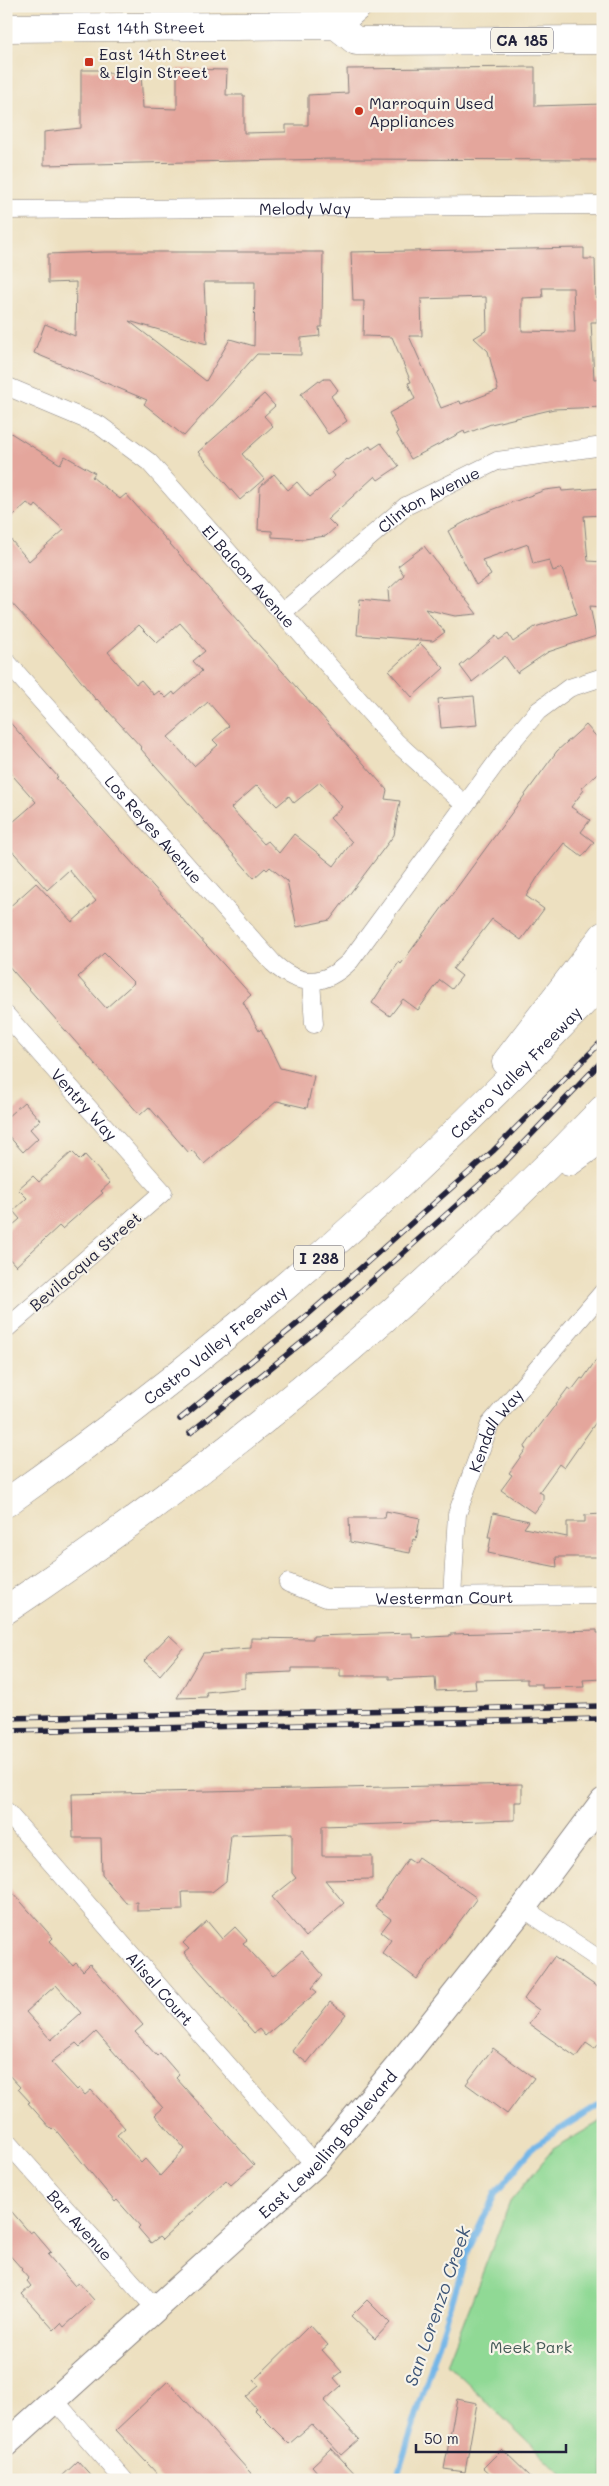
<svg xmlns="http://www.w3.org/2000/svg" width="609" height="2486" viewBox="0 0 609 2486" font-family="Mali,sans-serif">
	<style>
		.green { fill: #90d995; stroke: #597e68 }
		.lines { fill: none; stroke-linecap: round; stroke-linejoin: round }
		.stream { stroke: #73b6e8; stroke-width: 6 }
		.building { fill: #e4a69c; fill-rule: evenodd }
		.street-casing { stroke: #88817e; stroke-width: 19 }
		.secondary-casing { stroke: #88817e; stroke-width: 27 }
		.primary-casing { stroke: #88817e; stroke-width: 29 }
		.highway-casing { stroke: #88817e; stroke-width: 29 }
		.street { stroke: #fff; stroke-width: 18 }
		.secondary { stroke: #fff; stroke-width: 25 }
		.primary { stroke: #fff; stroke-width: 28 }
		.highway { stroke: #fff; stroke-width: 28 }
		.rail-casing { stroke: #22223b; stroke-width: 5.5 }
		.rail { stroke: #f7f3e8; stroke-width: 4; stroke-dasharray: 11; stroke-linecap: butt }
		.poi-dot { fill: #c8321e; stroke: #f7f3e8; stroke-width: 2 }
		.labels { text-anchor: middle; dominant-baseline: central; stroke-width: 4.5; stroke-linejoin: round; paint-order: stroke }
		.shield { fill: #f7f3e8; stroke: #62616f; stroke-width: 1 }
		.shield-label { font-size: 15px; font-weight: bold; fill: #22223b }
		.street-label { font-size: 16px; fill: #22223b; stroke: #f7f3e8 }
		.poi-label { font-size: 16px; fill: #22223b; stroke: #f7f3e8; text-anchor: start }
		.park-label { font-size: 16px; fill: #435956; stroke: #f7f3e8 }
		.water-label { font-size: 18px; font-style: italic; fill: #3e5678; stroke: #f7f3e8 }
	</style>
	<rect width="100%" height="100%" fill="#f7f3e8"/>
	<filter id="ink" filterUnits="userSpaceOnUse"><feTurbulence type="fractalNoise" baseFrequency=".02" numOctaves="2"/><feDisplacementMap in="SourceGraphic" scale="10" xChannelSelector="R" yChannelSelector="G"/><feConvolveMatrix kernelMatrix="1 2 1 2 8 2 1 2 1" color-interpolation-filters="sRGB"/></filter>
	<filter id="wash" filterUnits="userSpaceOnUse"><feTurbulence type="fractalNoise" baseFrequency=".0096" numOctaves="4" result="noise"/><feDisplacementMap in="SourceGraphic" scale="20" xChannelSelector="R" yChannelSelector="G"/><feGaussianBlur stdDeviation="1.12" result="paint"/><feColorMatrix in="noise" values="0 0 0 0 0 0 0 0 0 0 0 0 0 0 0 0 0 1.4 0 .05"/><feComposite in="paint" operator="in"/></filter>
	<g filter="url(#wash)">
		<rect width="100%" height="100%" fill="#ede0c0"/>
		<path class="green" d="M603 2120V2480H568L447 2364 510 2202 553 2149Z"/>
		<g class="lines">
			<path class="stream" d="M396 2480 468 2251 495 2194 535 2145 603 2102"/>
		</g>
		<g id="blocks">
			<path class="building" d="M535 67V106L603 104V160L333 159 44 165V132L81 128V70H104V73L141 72 143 108 177 109V69L227 70 226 95H244V133L286 132V125H308V95L348 93 347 69Z
				M584 248V259H595L596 298H603V318H597V322H591L594 379 603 378V407L554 409 491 424 465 434 464 431 411 459 396 433 398 432 389 413 415 399 408 383 411 382 392 337 363 336 364 301H353L351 252ZM542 288H573L575 332 522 331V298L543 297ZM486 297 487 330 474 338 488 351 498 390 461 404 460 401 441 408 409 336H422L421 299Z
				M105 252H323L322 327H319L320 336 301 338V355L257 354 184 436 144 404 147 400 34 353 45 324 75 336 76 282 48 283V254ZM204 282H255L254 346 230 339 206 381 129 321 207 344Z
				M324 379H330L338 390 331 396 347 421 328 434 301 394 319 380 320 382Z
				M264 394 275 406 264 416 273 426 242 454 264 479 240 500 198 452Z
				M6 430 60 464 65 456 95 473 92 477 120 499 126 494 387 790 385 799 400 801 394 835 330 920 297 927 287 881 270 867 267 870 265 868 254 878 141 749 142 748 97 699 96 700 64 660 6 597V534L29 561 64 530 36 505 34 508 27 503 6 522ZM180 623 205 651 193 661 202 671 175 695 173 692 166 698 159 691 154 695 141 680 136 684 108 652 139 625 157 643ZM208 702 229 726 213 740 218 745 194 766 168 737ZM320 782 342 807 330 818 352 842 334 866 294 834 279 853 268 841 264 844 231 808 257 785 277 806 289 796 294 803Z
				M381 443 399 466 378 480 375 476 328 519 336 527 326 536 304 539 272 537V531L258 530 260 487 274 474 288 490 297 482 310 497 335 476 332 472 347 459 348 460 370 446 372 449Z
				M561 488 562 491 603 488V515L584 516 588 561 603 562V607L590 606 596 636 548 652 517 673 505 656 472 682 460 666 496 636 499 640 508 634 513 642 535 627 577 614 562 568 553 571 549 560 533 564 528 544 482 560 491 575 476 585 448 531 476 516 545 490Z
				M424 546 477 614 455 616 425 609 445 632 433 641 357 635 360 599 389 602 388 590 404 575 398 566Z
				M420 643 444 668 412 697 389 671Z
				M474 696 477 725 441 728 438 699Z
				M6 718 58 777 56 778 251 995 243 1002 259 1031 261 1029 280 1068 314 1076 307 1108 277 1101 204 1164 192 1150 189 1153 149 1107 140 1115 6 963V910L36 883 72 922 96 901 69 870 47 890 6 844V828L36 802 6 768ZM104 953 134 983 106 1008 78 977Z
				M586 725 603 744V769L581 788 584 790 571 807 590 820 581 832 594 842 582 857 564 843 539 875 526 896 544 909 521 940 492 919 453 969 462 976 452 989 440 980 418 1010 403 999 390 1016 372 1003 399 962 401 964 557 751Z
				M24 1102 40 1120 30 1129 38 1138 23 1152 6 1133V1118Z
				M72 1152 80 1160 85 1155 110 1183 101 1191 103 1193 62 1229 59 1226 16 1266 6 1255V1231L20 1219 13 1211 27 1198 18 1189 33 1176 39 1182Z
				M603 1350V1412L564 1468 559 1464 539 1492 543 1494V1501L534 1513 501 1490 512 1475 509 1473 526 1449 524 1448 538 1428 568 1388 572 1390 581 1378 583 1379Z
				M386 1511 420 1518 416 1540 413 1539 410 1553 350 1542 349 1518H385Z
				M493 1513 529 1521 524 1528 567 1537V1522H585V1515L603 1514V1557H556L557 1567 488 1553 491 1537H488Z
				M597 1630V1633H603V1679L583 1680 584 1687 542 1688V1684H527V1679L475 1680 476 1689 436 1691 435 1677 389 1679V1676H340V1668H292V1672L245 1674V1688L206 1692 207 1697 177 1698 203 1653 221 1652V1650L251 1648V1638L313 1639V1636L412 1633V1638L450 1636V1634Z
				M169 1635 183 1648 160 1675 144 1661Z
				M522 1784V1802H515V1820L322 1826V1856H372V1879L325 1880 344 1903 306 1937 272 1897 296 1878 292 1873V1833L231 1835 226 1881 212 1892H182L183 1910 137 1911V1902L126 1903 102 1875 101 1838H73L72 1794Z
				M418 1857 477 1898 417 1979 382 1953 391 1940 381 1932 391 1919 375 1907 408 1859 414 1863Z
				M6 1885 53 1938 50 1941 73 1966 76 1963 83 1971 90 1964 143 2025 135 2032 157 2056 160 2053 179 2075 176 2078 254 2165 231 2185 226 2180 162 2240 159 2237 151 2243 138 2228 140 2226 117 2200 115 2202 54 2128 52 2130 28 2103 30 2102 18 2089 20 2087 6 2072ZM56 1985 81 2013 51 2040 26 2012ZM96 2032 163 2108 155 2115 185 2149 160 2176 145 2159 141 2163 117 2135 125 2128 91 2090 85 2095 79 2088 77 2090 51 2062 76 2043 80 2047Z
				M207 1921 222 1939 235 1927 247 1940 243 1943 273 1976 302 1951 323 1975 312 1988 317 1992 265 2036 259 2029 254 2033 184 1953 189 1949 183 1943Z
				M554 1957 603 1991V2038L595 2049 586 2043 576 2057 529 2024 539 2010 524 1999Z
				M330 2002 346 2014 307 2063 292 2051Z
				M493 2048 534 2078 507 2114 466 2084Z
				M6 2205 30 2233 33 2231 51 2252 48 2255 74 2285 78 2282 94 2300 64 2327 61 2323 54 2330 22 2294 31 2286 27 2281 29 2279 21 2270 22 2269 6 2251Z
				M367 2300 390 2323 375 2339 351 2316Z
				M310 2325 328 2345 322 2350 342 2372 334 2378 341 2386 324 2401 359 2439 341 2455 312 2424 289 2444 254 2409 256 2408 246 2397 259 2386 254 2380Z
				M168 2381 185 2400 257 2480H163L116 2430Z
				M457 2399 477 2403 465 2472 444 2469Z
				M331 2448 361 2480H324L312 2466Z
				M502 2449 534 2480H496L483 2468Z
				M78 2461 95 2480H58Z"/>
		</g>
	</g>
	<g filter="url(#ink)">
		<use href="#blocks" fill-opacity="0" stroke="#88817e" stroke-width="1"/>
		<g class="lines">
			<g class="street-casing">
				<g id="street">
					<path id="s1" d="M6 210 603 205"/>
					<path id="s2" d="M6 386 99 425 149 462 396 742 465 805"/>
					<path id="s3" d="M283 612 406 506 497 461 603 446"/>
					<path id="s4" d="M6 661 273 963C300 988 325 986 350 961L513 740 538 711 569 688 603 677"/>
					<path d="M311 981 314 1024"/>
					<path id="s5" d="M6 1015 163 1192 6 1329"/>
					<path id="s6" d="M288 1583 326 1598 603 1595"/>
					<path id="s7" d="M452 1597 457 1514 490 1424 603 1292"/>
					<path id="s8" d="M6 1811 315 2165"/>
					<path d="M523 1908 603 1962"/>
					<path id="s9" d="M6 2141 156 2309"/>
					<path d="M55 2401 124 2480"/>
				</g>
			</g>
			<g class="secondary-casing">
				<g id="secondary">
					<path id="s10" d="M6 2444 315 2165 397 2067 523 1908 603 1801"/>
				</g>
			</g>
			<g class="primary-casing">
				<g id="primary">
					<path d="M336 25 358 6"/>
					<path id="s11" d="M6 28 336 25 356 41 603 40"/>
				</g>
			</g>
			<g class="highway-casing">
				<g id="highway">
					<path d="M506 1062 603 936"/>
					<path d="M569 1162 603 1137"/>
					<path id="s12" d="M6 1503C223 1350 423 1176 603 981"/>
					<path d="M6 1610C222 1465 423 1297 603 1109"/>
				</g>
			</g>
			<use href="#street" class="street"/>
			<use href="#secondary" class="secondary"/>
			<use href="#primary" class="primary"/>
			<use href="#highway" class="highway"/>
			<g class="rail-casing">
				<path id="rail" d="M180 1419 303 1319 493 1151 603 1040
					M190 1433 315 1332 506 1161 603 1060
					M6 1718 603 1706
					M6 1731 603 1719"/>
			</g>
			<use href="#rail" class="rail"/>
		</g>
	</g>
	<g class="poi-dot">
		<rect x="84" y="57" width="10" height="10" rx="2.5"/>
		<circle cx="359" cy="111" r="5"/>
	</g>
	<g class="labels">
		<g class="shield">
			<rect x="491" y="27.5" width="62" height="25" rx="4"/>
			<rect x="294" y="1245.5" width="50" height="25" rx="4"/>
		</g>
		<g class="shield-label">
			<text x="522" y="40">CA 185</text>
			<text x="319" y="1258">I 238</text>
		</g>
		<g class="street-label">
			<text stroke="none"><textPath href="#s11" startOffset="135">East 14th Street</textPath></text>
			<text stroke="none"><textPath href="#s1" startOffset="299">Melody Way</textPath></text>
			<text stroke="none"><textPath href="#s3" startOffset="185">Clinton Avenue</textPath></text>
			<text stroke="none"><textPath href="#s2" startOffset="315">El Balcon Avenue</textPath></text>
			<text stroke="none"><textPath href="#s4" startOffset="224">Los Reyes Avenue</textPath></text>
			<text stroke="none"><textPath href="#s12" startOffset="668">Castro Valley Freeway</textPath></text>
			<text stroke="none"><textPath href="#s5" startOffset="119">Ventry Way</textPath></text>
			<text transform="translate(85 1261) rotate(-41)">Bevilacqua Street</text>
			<text stroke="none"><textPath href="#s12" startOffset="262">Castro Valley Freeway</textPath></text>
			<text stroke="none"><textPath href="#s7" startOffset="176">Kendall Way</textPath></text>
			<text stroke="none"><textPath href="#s6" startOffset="159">Westerman Court</textPath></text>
			<text stroke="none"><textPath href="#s8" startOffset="235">Alisal Court</textPath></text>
			<text stroke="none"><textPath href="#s10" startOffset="440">East Lewelling Boulevard</textPath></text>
			<text stroke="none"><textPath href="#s9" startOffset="112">Bar Avenue</textPath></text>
		</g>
		<g class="poi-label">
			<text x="99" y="53">East 14th Street<tspan x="99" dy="18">&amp; Elgin Street</tspan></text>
			<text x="369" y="102">Marroquin Used<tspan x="369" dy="18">Appliances</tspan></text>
		</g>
		<g class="park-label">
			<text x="531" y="2346">Meek Park</text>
		</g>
		<g class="water-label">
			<text transform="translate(437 2306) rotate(-71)">San Lorenzo Creek</text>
		</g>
	</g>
	<rect width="609" height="2486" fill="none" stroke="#f7f3e8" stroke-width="25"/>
	<path d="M416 2444v8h150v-8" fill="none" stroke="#22223b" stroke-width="2.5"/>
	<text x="424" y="2444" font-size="15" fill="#22223b" stroke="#f7f3e8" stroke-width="4" paint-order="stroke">50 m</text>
</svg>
